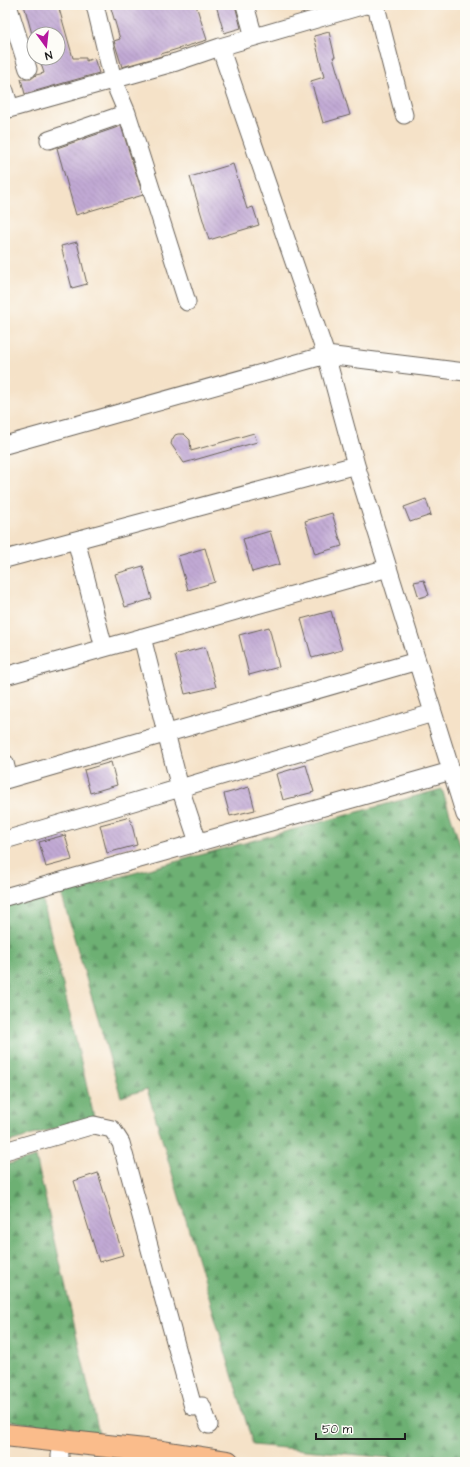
<svg xmlns="http://www.w3.org/2000/svg" width="470" height="1467" viewBox="0 0 470 1467" font-family="'Architects Daughter',sans-serif">
	<style>
		.forest { fill: url(#forest-firs); stroke: #446648 }
		.building { fill: url(#building-back-hatch) }
		.lines { fill: none; stroke-linecap: round; stroke-linejoin: round }
		.minor-casing { stroke: #686158; stroke-width: 19 }
		.major-casing { stroke: #686158; stroke-width: 24 }
		.minor { stroke: #fff; stroke-width: 17 }
		.major { stroke: #fabc8b; stroke-width: 22 }
	</style>
	<defs>
		<pattern id="forest-firs" width="22" height="20" patternUnits="userSpaceOnUse"><rect width="22" height="20" fill="#6db073"/><path d="M5 1l3.5 6h-7zM16 11l3.5 6h-7z" fill="#598e5e"/></pattern>
		<pattern id="building-back-hatch" width="6" height="6" patternUnits="userSpaceOnUse"><rect width="6" height="6" fill="#c1a9d4"/><path d="M-1 5l2 2M0 0l6 6M5-1l2 2" fill="none" stroke="#a591b5"/></pattern>
	</defs>
	<rect width="100%" height="100%" fill="#fdfcf7"/>
	<filter id="ink" filterUnits="userSpaceOnUse"><feTurbulence type="fractalNoise" baseFrequency=".025" numOctaves="2"/><feDisplacementMap in="SourceGraphic" scale="8" xChannelSelector="R" yChannelSelector="G"/><feConvolveMatrix kernelMatrix="1 2 1 2 8 2 1 2 1" color-interpolation-filters="sRGB"/></filter>
	<filter id="wash" filterUnits="userSpaceOnUse"><feTurbulence type="fractalNoise" baseFrequency=".012" numOctaves="4" result="noise"/><feDisplacementMap in="SourceGraphic" scale="16" xChannelSelector="R" yChannelSelector="G"/><feGaussianBlur stdDeviation="0.9" result="paint"/><feColorMatrix in="noise" values="0 0 0 0 0 0 0 0 0 0 0 0 0 0 0 0 0 1.4 0 .05"/><feComposite in="paint" operator="in"/></filter>
	<g filter="url(#wash)">
		<rect width="100%" height="100%" fill="#f5e2c8"/>
		<path class="forest" d="M442 789 465 860V1462H432L253 1445 147 1089 121 1097 61 893Z
			M41 892 94 1117 5 1143V902Z
			M36 1157 100 1438 80 1432 5 1420V1165Z"/>
		<g id="blocks">
			<path class="building" d="M24 5H58L73 58H86V61L94 58 99 73 25 94 21 79H31L36 75 44 73 39 58H58V34H32Z
				M110 5H196L207 40 161 54 162 56 122 67 114 41 120 39Z
				M216 5H235L241 28 224 33Z
				M329 32 335 57H333L350 115 323 123 311 81 324 77 314 36Z
				M121 126 143 195 76 215 57 148Z
				M233 164 247 209 253 207 259 225 209 240 190 177Z
				M77 242 87 284 72 288 61 246Z
				M254 433 257 442 184 463 171 444 172 440 175 435 178 434H184L190 440 191 451Z
				M426 499 431 515 410 522 404 507Z
				M332 513 342 546 315 554 305 521Z
				M270 531 280 564 252 572 243 539Z
				M205 548 215 582 188 590 178 556Z
				M143 566 152 599 125 607 115 574Z
				M424 580 429 595 419 598 414 582Z
				M331 611 342 650 312 658 301 619Z
				M269 627 279 667 249 675 239 635Z
				M205 647 216 687 185 694 175 655Z
				M111 762 117 785 90 793 84 770Z
				M306 765 314 792 283 800 276 774Z
				M249 787 255 810 230 816 224 794Z
				M130 817 137 845 107 853 100 825Z
				M65 835 72 860 46 867 39 842Z
				M98 1173 123 1255 99 1262 74 1181Z"/>
		</g>
	</g>
	<g filter="url(#ink)">
		<use href="#blocks" fill-opacity="0" stroke="#686158" stroke-width="1"/>
		<g class="lines">
			<g class="minor-casing">
				<path id="minor" d="M8 5 28 69
					M245 5 254 37
					M220 47 365 5 373 6 377 10 404 115
					M5 91 10 108
					M5 110 176 62 220 47 326 355 356 465 465 815
					M127 113 187 302
					M49 140 127 113 113 80 95 5
					M5 445 326 355 465 372
					M76 540 104 648
					M5 559 356 465
					M142 637 180 788 198 842
					M5 676 388 568
					M5 763 9 779
					M5 780 417 661
					M5 840 433 713
					M5 897 451 771
					M5 1151 94 1125 112 1129 121 1143 193 1407 202 1406 209 1425
					M60 1455V1462"/>
			</g>
			<g class="major-casing">
				<path id="major" d="M5 1435 163 1452 228 1462"/>
			</g>
			<use href="#minor" class="minor"/>
			<use href="#major" class="major"/>
		</g>
	</g>
	<rect width="470" height="1467" fill="none" stroke="#fdfcf7" stroke-width="20"/>
	<g transform="translate(46 46) rotate(165)"><circle r="19" fill="#fdfcf7" stroke="#a3a29f"/>
	<path d="M0-3L7 15L0 10L-7 15Z" fill="#b5179e"/>
	<text y="-6" font-size="11" font-weight="bold" text-anchor="middle" fill="#1c1c1c">N</text>
	</g>
	<path d="M316 1433v6h89v-6" fill="none" stroke="#1c1c1c" stroke-width="2"/>
	<text x="322" y="1433" font-size="12" fill="#1c1c1c" stroke="#fdfcf7" stroke-width="3" paint-order="stroke">50 m</text>
</svg>
